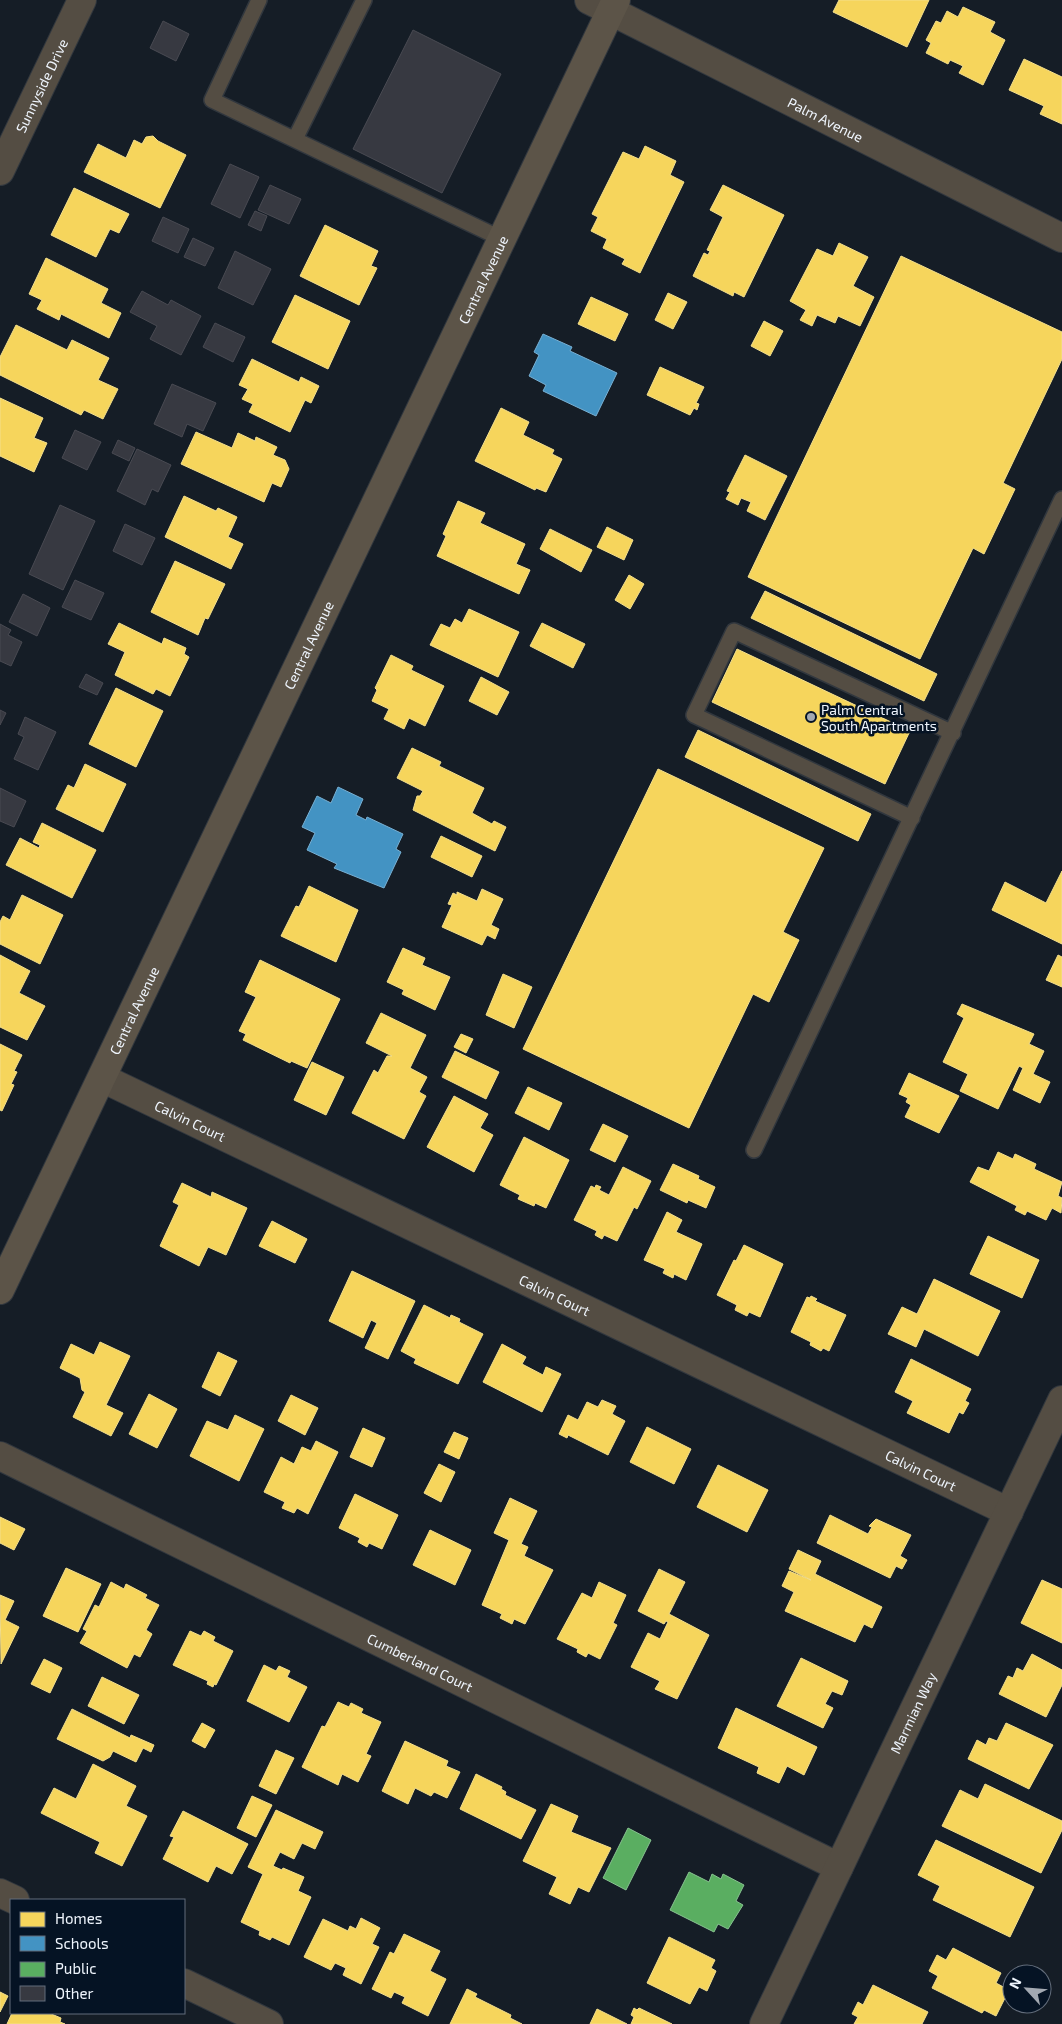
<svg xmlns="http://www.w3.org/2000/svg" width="1062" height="2024" viewBox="0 0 1062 2024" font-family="'Exo 2',sans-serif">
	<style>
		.homes { fill: #f6d55c; stroke: #f4df8c }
		.schools { fill: #4393c3; stroke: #77b0d4 }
		.public { fill: #5aae61; stroke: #87c390 }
		.building { fill: #373941; stroke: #494a52 }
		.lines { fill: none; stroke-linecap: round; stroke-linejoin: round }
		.service-casing { stroke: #31373e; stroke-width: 18 }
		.minor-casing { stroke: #31373e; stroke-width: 30 }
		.tertiary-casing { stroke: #31373e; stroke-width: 30 }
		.secondary-casing { stroke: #31373e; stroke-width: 30 }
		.service { stroke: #544d43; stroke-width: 15 }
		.minor { stroke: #544d43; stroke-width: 28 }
		.tertiary { stroke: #544d43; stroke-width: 28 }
		.secondary { stroke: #5c5448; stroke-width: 28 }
		.poi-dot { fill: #a3a9b2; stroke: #051324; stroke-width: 2 }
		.labels { text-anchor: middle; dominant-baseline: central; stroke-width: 5; stroke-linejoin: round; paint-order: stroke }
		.street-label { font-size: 14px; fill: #eff5fd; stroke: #051324 }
		.poi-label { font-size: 14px; fill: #eff5fd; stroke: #051324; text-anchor: start }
	</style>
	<rect width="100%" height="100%" fill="#151d26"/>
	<path class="homes" d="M839 0H929L907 47 833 12Z
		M963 7 995 22 990 32 1005 40 983 85 959 73 963 66 950 60 948 64 926 53 931 43 926 40 936 21 941 23 947 11 958 17Z
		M1024 59 1062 77V124L1040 114 1044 106 1009 90Z
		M153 136 158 141 186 155 160 208 84 172 98 144 126 158 134 140 142 144 146 137Z
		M645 146 676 161 670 175 684 182 640 273 622 264 625 259 603 248 607 239 591 231 598 217 592 214 623 152 639 159Z
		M723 185 784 215 744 297 734 292 733 296 693 276 704 253 708 255 710 251 707 250 723 217 710 210Z
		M74 188 129 214 119 233 110 229 96 257 51 235Z
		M325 225 378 251 371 266 377 268 359 305 300 276Z
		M839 243 868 257 853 286 874 297 860 326 838 316 835 323 817 315 812 326 800 320 806 310 790 301 817 249 833 256Z
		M901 256 1062 332V359L1003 483 1015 489 984 554 973 548 920 659 748 577Z
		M46 258 108 289 101 303 121 313 109 338 61 314 59 320 37 309 42 300 29 294Z
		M668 293 687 302 673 329 655 320Z
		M295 295 350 321 328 369 272 342Z
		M591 297 628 314 615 341 578 324Z
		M764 321 783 331 770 356 751 346Z
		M16 325 67 350 72 340 109 358 98 380 118 389 103 419 84 410 81 415 0 375V357Z
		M252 359 299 382 301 377 319 386 311 403 305 400 290 432 249 412 253 404 242 399 248 389 239 385Z
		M660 367 704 387 696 403 699 404 697 410 694 408 690 415 647 395Z
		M0 398 43 418 34 438 47 443 34 472 0 456Z
		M501 408 529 422 523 435 554 450 552 454 562 459 546 492 536 488 535 490 475 461Z
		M196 432 232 448 238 433 255 441 256 437 277 447 273 455 285 460 289 469 281 487 272 483 264 502 181 464Z
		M745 455 787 476 765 520 747 511 751 502 741 498 738 505 726 499 730 492 727 491Z
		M184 496 216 511 218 508 237 517 228 537 243 544 231 569 165 537Z
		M458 501 485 513 480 523 525 544 516 564 530 570 519 594 437 556 446 536 443 534Z
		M607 527 633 540 624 560 597 547Z
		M550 529 592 550 581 572 540 549Z
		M175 561 225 584 208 619 205 618 198 635 151 612Z
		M629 575 644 584 630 609 615 600Z
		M765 591 937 674 924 701 751 618Z
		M469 609 519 632 498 677 430 645 441 624 450 628 455 619 462 623Z
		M119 623 162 644 164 638 186 648 184 654 189 657 170 696 156 689 153 694 115 675 125 652 108 644Z
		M542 623 585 644 573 668 530 646Z
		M737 649 910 731 885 784 712 702Z
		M391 655 413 666 411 670 444 686 425 726 409 718 404 729 384 719 389 709 372 701 377 690 375 688Z
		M481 677 509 692 497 715 469 701Z
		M116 688 163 711 136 767 89 744Z
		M698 730 871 814 858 841 685 757Z
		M412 748 441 762 439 766 484 788 472 813 492 824 494 821 506 827 495 851 413 810 417 796H420L423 791 397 778Z
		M85 764 126 784 103 832 56 809 68 785 74 788Z
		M658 769 824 848 783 932 799 940 769 1002 753 994 689 1128 523 1049Z
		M42 823 96 850 72 898 6 865 20 838 39 848 40 845 33 842Z
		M441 836 482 856 472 877 431 857Z
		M1062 871V944L992 910 1005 882 1046 903Z
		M309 886 358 910 336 962 281 936 296 906 299 907Z
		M482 889 503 899 491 925 499 929 495 939 487 935 482 945 442 927 452 905 448 904 453 893 457 895V892L477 901Z
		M22 895 63 915 40 964 0 944V922L3 916 10 920Z
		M403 948 425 958 422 965 450 977 435 1010 402 994 404 990 387 982Z
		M0 955 30 971 19 993 45 1006 27 1040 0 1027Z
		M1058 955 1062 957V987L1046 980Z
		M260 960 340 999 307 1068 291 1061 290 1063 243 1040 246 1034 239 1031 256 997 245 992Z
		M503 974 532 987 514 1028 486 1015Z
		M962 1004 1034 1034 1029 1044 1044 1051 1033 1074 1050 1082 1040 1103 1013 1090 1023 1068 1019 1066 998 1109 960 1091 968 1074 943 1062 964 1018 957 1014Z
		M381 1013 426 1035 410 1068 427 1077 419 1092 426 1096 404 1139 352 1113 374 1070 378 1073 387 1056H392L366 1043Z
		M461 1034 473 1039 466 1053 454 1047Z
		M0 1044 22 1055 14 1071 17 1072 11 1084 14 1085 2 1111 0 1110Z
		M455 1051 499 1072 486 1099 442 1077Z
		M312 1062 344 1077 326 1115 294 1100Z
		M909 1073 959 1096 939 1133 905 1117 911 1105 906 1102 908 1098 899 1094Z
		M528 1087 562 1103 549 1130 515 1113Z
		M454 1096 488 1114 480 1128 493 1135 474 1172 427 1147Z
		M603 1124 628 1136 615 1162 590 1150Z
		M524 1137 569 1160 546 1208 535 1203 534 1206 518 1199 520 1195 500 1185Z
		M998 1152 1013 1159 1015 1154 1036 1164 1034 1169 1062 1182 1058 1196 1062 1198 1061 1213 1052 1208 1046 1220 1027 1211 1025 1215 1015 1210 1017 1206 970 1182 978 1167 989 1171Z
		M673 1164 699 1176 698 1179 715 1187 706 1208 688 1200 687 1203 660 1190Z
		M623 1167 651 1181 637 1209 634 1207 617 1241 604 1235 602 1239 595 1235 597 1231 574 1220 591 1186 595 1188 596 1185 601 1187 599 1190 609 1195Z
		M182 1183 211 1197 212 1192 247 1208 226 1255 208 1247 199 1266 160 1246 179 1205 173 1202Z
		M667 1212 682 1220 676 1232 702 1244 686 1280 674 1274 673 1278 663 1273 665 1269 644 1260Z
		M272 1221 307 1239 295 1263 259 1246Z
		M988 1236 1039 1260 1022 1298 970 1274Z
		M744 1245 783 1264 760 1317 749 1312 747 1316 735 1310 737 1305 717 1295 734 1260 736 1261Z
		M352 1271 415 1301 388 1359 365 1348 377 1323 371 1320 363 1338 329 1321Z
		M934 1279 1000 1311 978 1356 924 1329 916 1347 888 1334 902 1307 917 1314Z
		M811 1296 817 1299 815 1301 846 1315 829 1351 823 1348 821 1351 810 1345 811 1342 791 1332 807 1297 810 1298Z
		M424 1305 450 1318 451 1315 460 1319 459 1322 483 1334 458 1384 414 1363 416 1359 401 1351Z
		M100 1342 130 1356 106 1405 123 1413 111 1436 73 1417 85 1392 82 1390 80 1378 60 1368 71 1344 94 1355Z
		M502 1344 526 1357 522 1364 543 1375 546 1367 561 1374 542 1412 483 1382Z
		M218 1352 237 1361 220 1396 202 1387Z
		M911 1359 971 1389 965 1401 969 1403 963 1414 959 1412 949 1433 907 1413 913 1401 895 1392Z
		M149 1394 177 1409 157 1448 129 1434Z
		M291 1395 318 1408 305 1435 278 1421Z
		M602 1400 616 1406 612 1414 625 1421 608 1455 568 1435 567 1438 559 1434 568 1415 578 1420 587 1402 598 1407Z
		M235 1415 264 1429 239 1481 190 1456 207 1421 228 1430Z
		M647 1427 691 1449 674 1484 630 1462Z
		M363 1428 385 1438 372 1467 350 1457Z
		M454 1432 468 1438 459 1459 444 1452Z
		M316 1441 338 1452 308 1514 297 1508 294 1513 282 1508 285 1502 264 1492 281 1457 294 1464 302 1447 311 1451Z
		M439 1464 455 1472 441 1502 424 1493Z
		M718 1465 768 1490 747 1532 697 1507Z
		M355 1494 398 1515 382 1549 369 1543 367 1547 358 1542 360 1538 339 1528Z
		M510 1498 537 1511 521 1544 528 1547 524 1556 553 1570 525 1624 514 1619 512 1624 500 1618 502 1614 482 1605 509 1540 494 1533Z
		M830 1515 868 1534 872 1527 869 1526 876 1519 911 1535 900 1556 907 1560 902 1569 896 1566 890 1578 817 1543Z
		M0 1517 25 1529 14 1550 0 1543Z
		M430 1530 471 1550 455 1585 413 1565Z
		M798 1550 821 1561 815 1574 882 1607 872 1628 864 1624 855 1642 785 1611 794 1592 782 1586 789 1571 811 1580 789 1569Z
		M66 1568 101 1584 78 1632 43 1616Z
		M659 1569 685 1582 669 1614 709 1635 677 1699 655 1689 660 1681 631 1667 648 1633 660 1639 668 1622 666 1621 664 1624 638 1611Z
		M1042 1580 1062 1589V1643L1021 1623Z
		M111 1582 124 1589 126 1584 147 1595 145 1598 159 1605 146 1630 152 1634 140 1657 134 1654 127 1668 80 1643 87 1631 83 1629 95 1605 99 1607Z
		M599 1582 626 1595 613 1623 617 1625 600 1659 588 1653 586 1657 577 1652 578 1649 557 1639 582 1593 592 1598Z
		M0 1595 14 1601 5 1620 19 1627 1 1664Z
		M190 1631 201 1636 204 1631 215 1637 213 1641 233 1651 216 1685 214 1684 213 1687 207 1684 208 1681 173 1665Z
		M1032 1654 1062 1670V1685L1046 1717 999 1694 1008 1676 1013 1678 1017 1668 1023 1671Z
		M801 1658 848 1681 842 1695 832 1691 825 1704 833 1708 823 1728 777 1706Z
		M44 1659 62 1668 50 1693 31 1684Z
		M264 1665 276 1671 279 1666 290 1671 287 1677 307 1687 289 1722 247 1701Z
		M102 1677 139 1695 124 1724 88 1706Z
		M338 1702 349 1707 351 1703 363 1709 361 1713 381 1722 366 1754 371 1756 358 1782 342 1774 338 1785 302 1767 322 1726 325 1727Z
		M736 1708 817 1747 804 1775 787 1766 779 1783 757 1773 759 1767 718 1748Z
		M72 1709 130 1738 131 1735 154 1745 151 1752 143 1748 136 1762 113 1751 110 1757 103 1761 57 1739Z
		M202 1723 215 1730 205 1748 192 1741Z
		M1006 1723 1053 1745 1029 1789 968 1759 977 1740 986 1745 989 1738 997 1741Z
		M405 1741 448 1761 446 1766 460 1772 447 1798 434 1792 431 1796 415 1788 408 1804 382 1791Z
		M276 1750 294 1758 276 1794 259 1786Z
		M93 1764 136 1786 126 1806 147 1816 122 1866 95 1853 100 1842 41 1813 54 1788 76 1799Z
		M476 1774 502 1787 501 1789 506 1792 505 1795 536 1810 521 1839 460 1809Z
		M985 1784 1062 1821V1830L1041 1873 942 1826 960 1790 978 1799Z
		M252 1796 272 1805 256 1837 237 1828Z
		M551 1804 578 1816 571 1832 611 1848 589 1892 578 1887 570 1904 549 1894 557 1877 523 1861Z
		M276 1810 323 1832 315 1849 302 1843 294 1859 280 1852 273 1866 282 1870 283 1868 304 1877 298 1891 311 1897 289 1945 272 1937 270 1940 259 1935 260 1931 241 1922 263 1874 248 1867Z
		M183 1811 248 1844 232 1874 216 1866 208 1882 163 1859 174 1837 170 1836Z
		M936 1840 1034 1887 1010 1937 933 1900 940 1886 918 1875Z
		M361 1918 380 1928 372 1944 379 1947 361 1984 343 1975 346 1968 335 1963 331 1970 304 1957 323 1919 348 1931 350 1926 356 1929Z
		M404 1934 440 1951 430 1971 446 1979 428 2016 402 2003 405 1997 394 1992 391 1998 372 1989 390 1952 394 1954Z
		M669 1937 715 1960 711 1968 716 1971 707 1991 699 1987 690 2004 647 1983Z
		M953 1948 1001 1973 996 1983 1009 1990 996 2016 984 2010 982 2013 932 1988 938 1976 929 1971 937 1955 946 1960Z
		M873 1985 928 2012 922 2024H854L858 2017 852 2014 858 2002 863 2005Z
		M467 1989 477 1994 475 1997 511 2015 510 2018 522 2024H450Z
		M0 1992 8 1996 0 2012Z
		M634 2008 637 2010 639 2008 672 2024H631L634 2017 631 2015Z
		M597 2009 627 2024H590Z
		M12 2013H49L61 2018 60 2022 65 2024H7Z"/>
	<path class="schools" d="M543 334 572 347 570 351 617 373 596 416 543 391 546 385 529 376 539 355 534 352Z
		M338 787 363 799 356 815 366 820 367 817 403 834 396 849 401 852 384 888 334 868 337 864 307 850 315 833 302 827 317 796 331 803Z"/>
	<path class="public" d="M628 1828 651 1840 626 1890 603 1878Z
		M689 1872 709 1882 712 1874 721 1879 723 1874 744 1885 736 1901 743 1905 728 1929 718 1924 714 1932 670 1910Z"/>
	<path class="building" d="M163 21 189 34 176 61 150 48Z
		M413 30 501 74 442 193 353 149Z
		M230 164 259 177 240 218 211 204Z
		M270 185 301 199 289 224 258 210Z
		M255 211 267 216 261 231 248 225Z
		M163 217 189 229 178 253 152 241Z
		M193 238 214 248 205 266 184 257Z
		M235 251 271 269 253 305 218 288Z
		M142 291 168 305 171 300 201 316 181 355 150 339 157 326 130 312Z
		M215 323 245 337 233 362 203 347Z
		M172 384 216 403 203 431 187 424 182 437 154 424Z
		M75 430 101 442 87 470 62 458Z
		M118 440 135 448 129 461 112 453Z
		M137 449 171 465 158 492 152 489 145 505 117 491Z
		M60 505 95 521 63 590 29 574Z
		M125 524 155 538 142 565 113 551Z
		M75 580 104 593 91 620 62 607Z
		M23 594 50 608 37 636 9 622Z
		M0 624 11 630 8 635 22 642 11 666 0 661Z
		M86 674 103 683 97 695 79 687Z
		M0 710 6 713 0 725Z
		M25 717 56 732 38 770 14 759 24 737 18 734Z
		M0 788 26 801 14 827 0 821Z"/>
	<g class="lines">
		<g class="service-casing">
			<path id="service" d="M259 0 212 100 502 239
				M295 139 364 0
				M912 818 694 715 734 631 953 733
				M754 1150 1062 499"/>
		</g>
		<g class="minor-casing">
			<g id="minor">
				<path id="s1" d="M0 171 82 0"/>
				<path id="s2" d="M102 1078 1009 1512"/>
				<path id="s3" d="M0 1456 839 1867"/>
				<path d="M0 1893 15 1900"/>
				<path d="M184 1983 269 2024"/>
				<path id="s4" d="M764 2024 1062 1400"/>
			</g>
		</g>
		<g class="tertiary-casing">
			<g id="tertiary">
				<path id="s5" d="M589 0 1062 238"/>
			</g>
		</g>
		<g class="secondary-casing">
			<g id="secondary">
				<path id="s6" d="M0 1290 616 0"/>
			</g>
		</g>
		<use href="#service" class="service"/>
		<use href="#minor" class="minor"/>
		<use href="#tertiary" class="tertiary"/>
		<use href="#secondary" class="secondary"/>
	</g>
	<circle class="poi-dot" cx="811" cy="717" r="5"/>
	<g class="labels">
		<g class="street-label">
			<text stroke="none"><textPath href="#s1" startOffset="95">Sunnyside Drive</textPath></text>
			<text stroke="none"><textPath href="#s5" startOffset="265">Palm Avenue</textPath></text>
			<text stroke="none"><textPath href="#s6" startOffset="1120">Central Avenue</textPath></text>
			<text stroke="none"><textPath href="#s6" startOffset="715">Central Avenue</textPath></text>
			<text stroke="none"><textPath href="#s6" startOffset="310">Central Avenue</textPath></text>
			<text stroke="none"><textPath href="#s2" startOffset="98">Calvin Court</textPath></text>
			<text stroke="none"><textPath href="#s2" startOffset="502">Calvin Court</textPath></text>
			<text stroke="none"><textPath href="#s2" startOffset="908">Calvin Court</textPath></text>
			<text stroke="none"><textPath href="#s3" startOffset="468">Cumberland Court</textPath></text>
			<text stroke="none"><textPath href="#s4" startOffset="345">Marmian Way</textPath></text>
		</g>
		<g class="poi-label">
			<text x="821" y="709">Palm Central<tspan x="821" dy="16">South Apartments</tspan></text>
		</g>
	</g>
	<rect x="10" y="1899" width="175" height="115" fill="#051324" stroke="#636d7b"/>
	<rect x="20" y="1912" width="25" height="15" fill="#f6d55c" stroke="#636d7b"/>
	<text x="55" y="1924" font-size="15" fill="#eff5fd">Homes</text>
	<rect x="20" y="1936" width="25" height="15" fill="#4393c3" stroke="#636d7b"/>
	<text x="55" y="1949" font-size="15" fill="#eff5fd">Schools</text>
	<rect x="20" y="1962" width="25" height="15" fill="#5aae61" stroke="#636d7b"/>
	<text x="55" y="1974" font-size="15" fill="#eff5fd">Public</text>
	<rect x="20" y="1986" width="25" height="15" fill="#373941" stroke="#636d7b"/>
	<text x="55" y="1999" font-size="15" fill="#eff5fd">Other</text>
	<g transform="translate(1027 1989) rotate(296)"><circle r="24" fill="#051324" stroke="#636d7b"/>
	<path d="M0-4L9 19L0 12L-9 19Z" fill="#a3a9b2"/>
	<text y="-8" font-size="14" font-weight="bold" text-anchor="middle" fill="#eff5fd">N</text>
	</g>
</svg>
